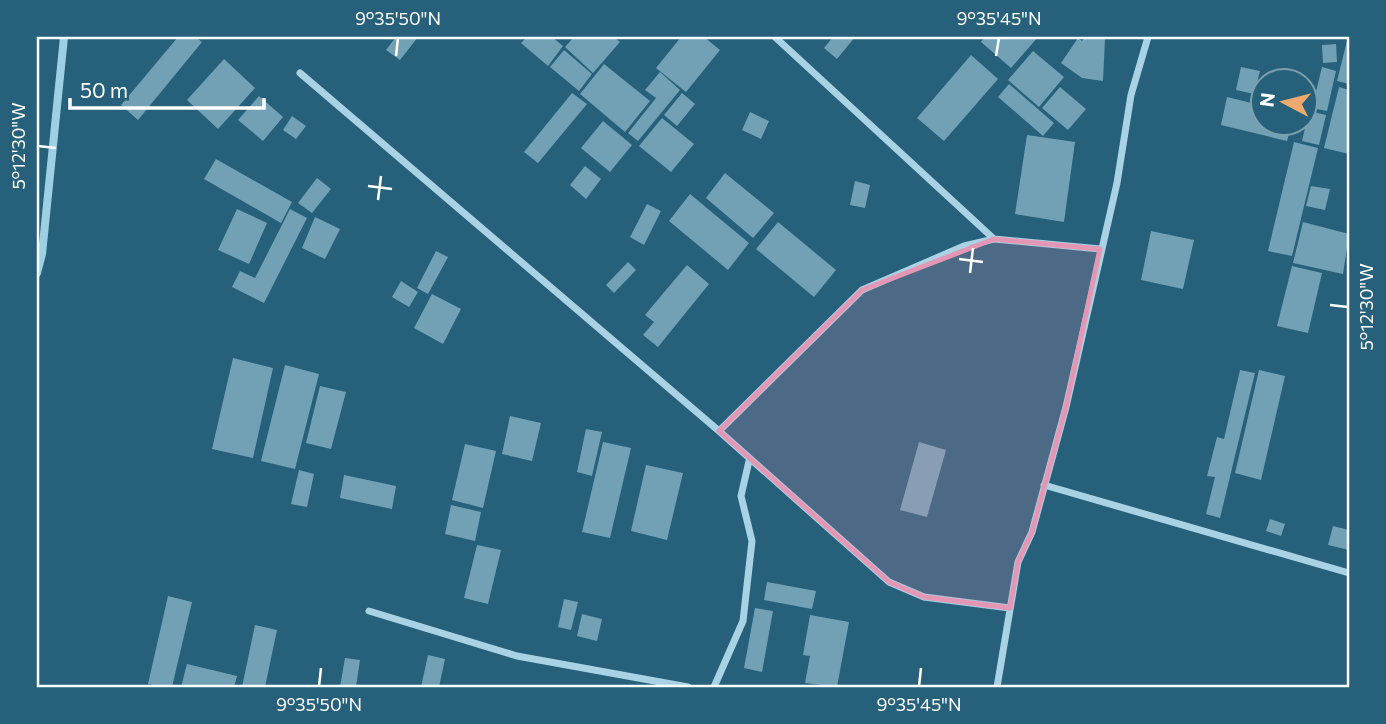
<svg xmlns="http://www.w3.org/2000/svg" width="1386" height="724" viewBox="0 0 1386 724" font-family="Commissioner,sans-serif">
	<style>
		.lines { fill: none; stroke-linecap: round; stroke-linejoin: round }
		.stream { stroke: #9ed0e4; stroke-width: 8 }
		.building { fill: #72a1b6 }
		.minor { stroke: #a9d2e4; stroke-width: 7 }
		.marked { fill: #e497b5; fill-opacity: 0.2; stroke: #e497b5; stroke-width: 5; stroke-linejoin: round }
		.ticks { fill: none; stroke: #fff; stroke-width: 2.5 }
		.neatline { fill: none; stroke: #fff; stroke-width: 2.5 }
		.ticks-label { font-size: 18px; text-anchor: middle; fill: #fff }
	</style>
	<rect width="100%" height="100%" fill="#26607a"/>
	<g class="lines">
		<path class="stream" d="M37 273 42 254 64 37"/>
	</g>
	<path class="building" d="M178 37H195L202 42 138 120 121 105Z
		M396 37H418L400 60 386 50Z
		M527 37H552L563 46 548 66 521 43Z
		M574 37H614L620 42 593 73 565 47Z
		M681 37H704L720 50 686 92 656 68Z
		M833 37H855L837 59 824 48Z
		M985 37H1038L1011 68 981 42Z
		M1085 37 1105 39 1103 81 1082 78 1061 63 1078 38 1082 41Z
		M1347 41H1349V84L1337 81Z
		M1336 44 1337 62 1323 63 1322 45Z
		M564 50 592 74 579 91 550 67Z
		M1033 51 1064 77 1039 107 1008 80Z
		M971 55 998 79 944 141 917 118Z
		M224 59 255 88 218 129 187 100Z
		M604 64 650 101 625 132 580 94Z
		M1241 67 1260 71 1254 94 1236 90Z
		M1322 67 1336 71 1327 111 1312 108Z
		M660 72 680 90 638 141 628 133 656 98 645 90Z
		M1009 84 1054 123 1043 136 998 97Z
		M1060 87 1086 109 1068 130 1042 108Z
		M1339 87 1349 90V154L1324 148Z
		M572 93 587 104 538 163 524 152Z
		M682 93 695 104 677 126 664 115Z
		M259 96 283 117 263 141 238 120Z
		M1227 97 1264 106V122H1292L1287 141 1221 125Z
		M1309 111 1326 115 1319 145 1302 141Z
		M750 112 769 121 761 139 742 130Z
		M292 116 306 126 296 139 283 130Z
		M662 118 694 144 671 172 639 146Z
		M603 121 632 145 610 172 581 148Z
		M1027 135 1075 142 1064 222 1015 214Z
		M1294 142 1318 148 1292 256 1268 251Z
		M216 159 292 202 281 223 204 179Z
		M585 166 601 179 586 199 570 185Z
		M725 173 774 213 753 238 706 198Z
		M317 178 331 189 312 213 298 203Z
		M855 181 870 185 865 208 850 205Z
		M1311 186 1330 189 1325 210 1306 206Z
		M690 194 749 243 728 270 669 221Z
		M647 204 661 211 644 245 630 237Z
		M237 209 267 223 249 264 218 250Z
		M290 209 307 218 264 303 232 287 240 271 255 278Z
		M315 217 340 229 325 259 302 248Z
		M778 222 836 270 814 297 756 249Z
		M1303 222 1349 234 1343 274 1293 263Z
		M1151 231 1194 240 1183 289 1141 280Z
		M436 251 448 257 428 294 417 288Z
		M628 262 636 270 614 293 606 285Z
		M687 265 709 284 658 347 643 335 654 322 645 315Z
		M1292 266 1322 273 1308 333 1277 326Z
		M401 281 418 292 409 307 392 297Z
		M432 294 461 309 443 344 414 328Z
		M233 358 273 368 253 458 212 449Z
		M285 365 319 374 295 469 261 461Z
		M1240 370 1255 373 1220 518 1206 514 1215 477 1207 476 1217 437 1224 439Z
		M1259 370 1285 376 1261 480 1235 473Z
		M320 386 346 392 331 449 306 443Z
		M510 416 541 423 532 461 502 454Z
		M586 429 602 432 592 476 577 472Z
		M603 442 631 448 610 538 582 532Z
		M919 442 946 450 927 517 900 510Z
		M465 444 496 451 483 508 452 500Z
		M646 465 683 473 667 540 631 531Z
		M299 470 314 474 307 507 291 504Z
		M344 475 396 486 392 509 340 498Z
		M451 505 481 512 475 541 445 534Z
		M1270 519 1285 524 1281 536 1266 531Z
		M1333 526 1349 530V550L1328 545Z
		M477 545 501 550 488 604 464 598Z
		M767 582 816 591 812 609 764 600Z
		M168 596 192 602 172 687H162L148 684Z
		M564 599 578 602 571 630 558 627Z
		M755 608 773 611 762 672 744 668Z
		M582 614 602 619 597 641 577 636Z
		M810 615 849 622 837 687 805 683 810 656 803 655Z
		M255 625 277 630 265 687H242Z
		M428 655 445 659 439 687H421Z
		M345 658 360 660 356 687H340Z
		M187 664 237 676 234 687H181Z"/>
	<g class="lines">
		<path class="minor" d="M775 37 994 239 1100 249
			M300 73 719 431 889 582 924 597 1010 608
			M719 431 862 290 964 246 994 239
			M1044 485 1349 573
			M369 611 517 656 688 687
			M714 687 743 621 752 541 741 496 749 461
			M997 687 1018 562 1032 532 1066 407 1117 183 1131 95 1148 37"/>
	</g>
	<path class="marked" d="M994 239 1100 249 1066 407 1032 532 1018 562 1010 608 924 597 889 582 719 431 862 290Z"/>
	<path class="ticks" d="M396 56 398 38M996 56 999 38M38 146 56 148M368 186 392 189M378 200 381 176M959 259 983 262M970 273 973 248M1330 305 1348 307M319 686 321 668M919 686 921 668"/>
	<rect width="1386" height="724" fill="none" stroke="#26607a" stroke-width="77"/>
	<g transform="translate(1284 102) rotate(277)"><circle r="33" fill="#26607a" stroke="#7da0af" stroke-width="2"/>
	<path d="M0-5L12 26L0 18L-12 26Z" fill="#eda96e"/>
	<text y="-10" font-size="19" font-weight="bold" text-anchor="middle" fill="#ffffff">N</text>
	</g>
	<path d="M70 98v10h194v-10" fill="none" stroke="#ffffff" stroke-width="3.5"/>
	<text x="80" y="98" font-size="21" fill="#ffffff" stroke="#26607a" stroke-width="5" paint-order="stroke">50 m</text>
	<rect x="38" y="38" width="1310" height="648" class="neatline"/>
	<g class="ticks-label">
		<text x="398" y="25">9°35'50"N</text>
		<text x="999" y="25">9°35'45"N</text>
		<text transform="translate(19 146) rotate(-90)" y="6">5°12'30"W</text>
		<text transform="translate(1367 307) rotate(-90)" y="6">5°12'30"W</text>
		<text x="319" y="711">9°35'50"N</text>
		<text x="919" y="711">9°35'45"N</text>
	</g>
</svg>
